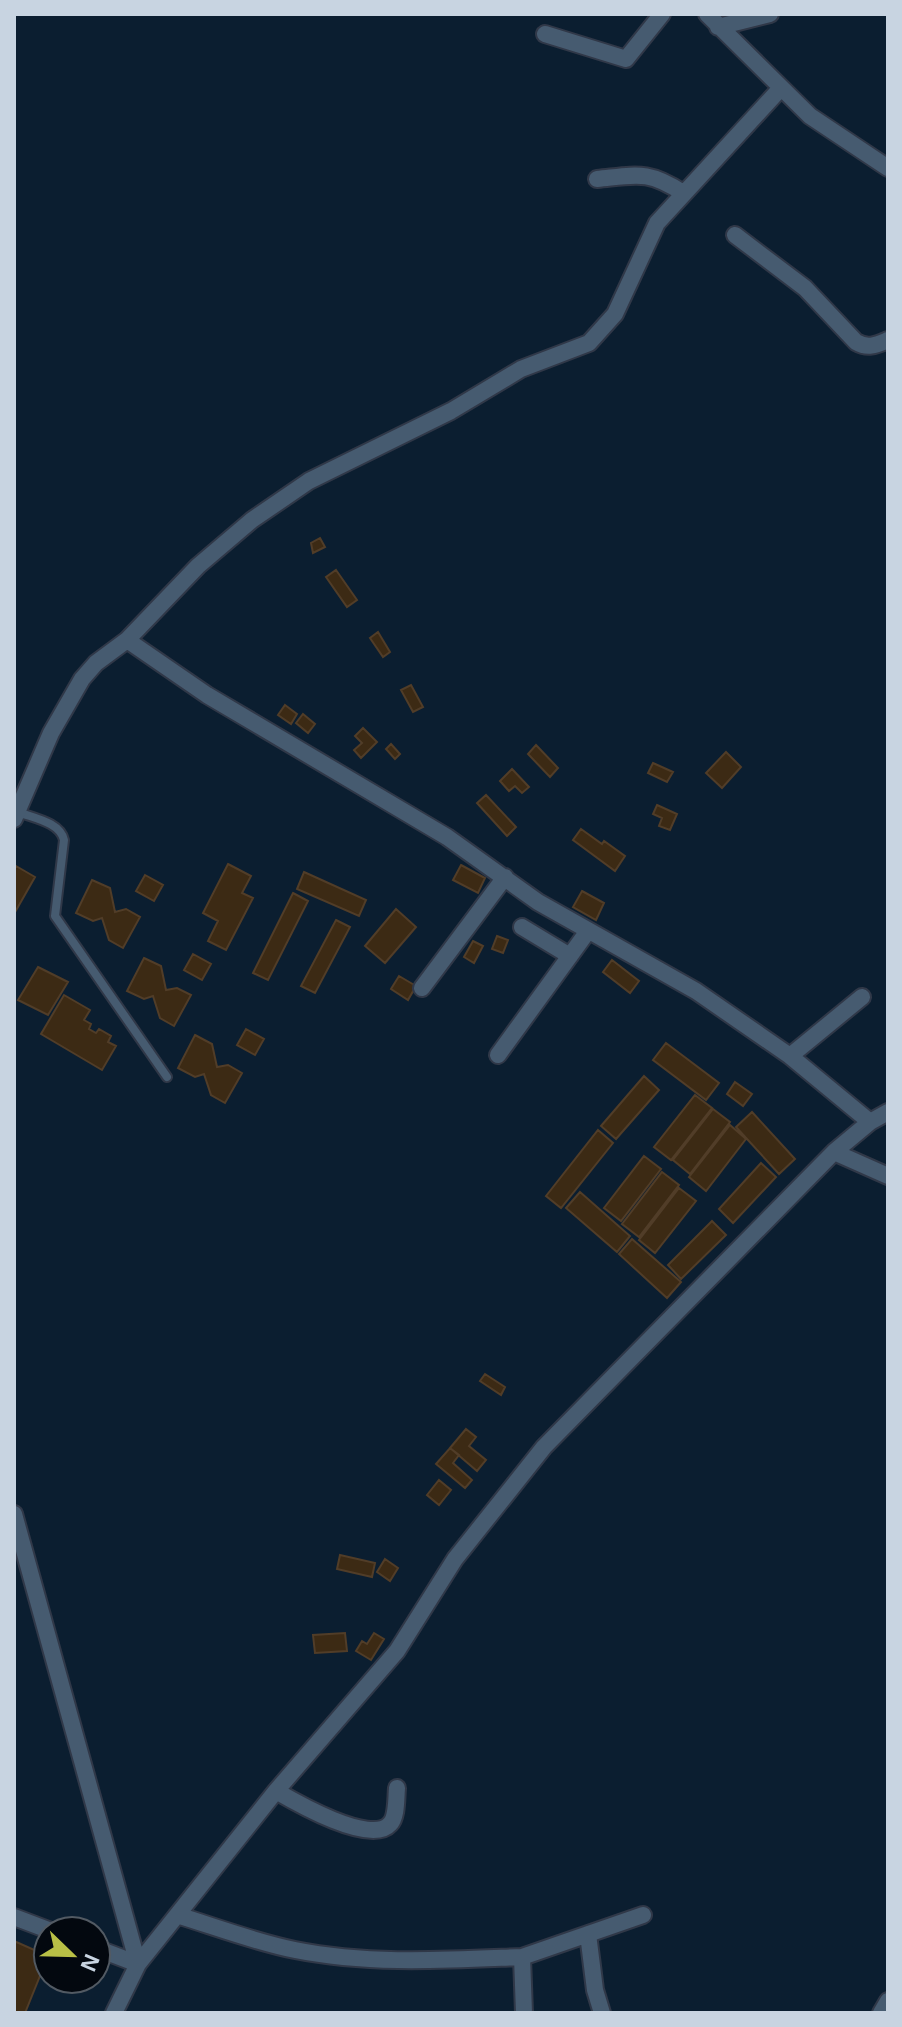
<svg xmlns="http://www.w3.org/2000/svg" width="902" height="2027" viewBox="0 0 902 2027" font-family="Helvetica,sans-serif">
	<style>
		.building { fill: #3c2a14; stroke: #513d28; stroke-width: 2 }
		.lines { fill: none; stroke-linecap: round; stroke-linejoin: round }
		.lane-casing { stroke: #303848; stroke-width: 12 }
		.street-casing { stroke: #303848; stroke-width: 20 }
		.lane { stroke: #465b70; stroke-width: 8 }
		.street { stroke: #465b70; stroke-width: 16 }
	</style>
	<rect width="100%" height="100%" fill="#0b1e30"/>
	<path class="building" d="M320 538 325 547 313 553 311 543Z
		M336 570 357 600 347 607 326 577Z
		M378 632 390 652 383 657 370 638Z
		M411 685 423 707 413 712 401 690Z
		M285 705 297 714 291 724 278 715Z
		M303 714 315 724 308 733 296 723Z
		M363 728 377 742 361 758 354 750 362 743 355 736Z
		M391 744 400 754 395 759 386 749Z
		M536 745 558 768 550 777 528 754Z
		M726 752 741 767 722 788 706 773Z
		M653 763 673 772 667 782 648 773Z
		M512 769 529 787 522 793 515 786 509 791 500 781Z
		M486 795 516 827 507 836 477 803Z
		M657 805 677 814 670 830 659 826 662 818 653 814Z
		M581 829 602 844 604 841 625 856 615 871 573 840Z
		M228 864 251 876 242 893 253 898 226 950 208 941 218 921 203 913Z
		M461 865 485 878 478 893 453 880Z
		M16 866 35 877 14 914V870Z
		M304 872 366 900 359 916 297 889Z
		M145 875 163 885 154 901 136 891Z
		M92 880 110 888 115 912 126 909 140 917 123 948 109 940 102 918 93 921 76 913Z
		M582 891 604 903 596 920 573 907Z
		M293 893 308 901 268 980 253 973Z
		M396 909 416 927 385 963 365 946Z
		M336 920 350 927 315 993 301 986Z
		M497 936 508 940 503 953 492 949Z
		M473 941 483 946 474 963 464 957Z
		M193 954 211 964 202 980 184 970Z
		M144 958 161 966 166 990 177 988 191 995 174 1026 160 1018 153 996 144 999 127 991Z
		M612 960 639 981 630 993 603 972Z
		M38 967 68 982 48 1015 18 1000Z
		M399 976 416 986 408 1000 391 989Z
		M64 995 90 1010 84 1020 91 1024 89 1029 96 1033 99 1029 111 1036 108 1042 116 1046 102 1070 41 1034Z
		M246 1029 264 1039 255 1055 237 1045Z
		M195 1035 212 1044 217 1067 228 1065 242 1073 225 1103 211 1095 204 1074 195 1077 178 1068Z
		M666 1043 719 1083 706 1100 653 1060Z
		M644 1076 659 1090 616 1139 601 1126Z
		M735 1082 752 1094 743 1106 727 1094Z
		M695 1095 712 1108 671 1160 654 1147Z
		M713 1109 730 1122 690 1174 673 1160Z
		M752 1112 795 1159 779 1174 736 1127Z
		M730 1125 746 1139 706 1191 689 1177Z
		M598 1130 613 1143 561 1208 546 1196Z
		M644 1156 661 1169 621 1221 604 1208Z
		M761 1163 776 1177 733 1223 719 1209Z
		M662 1172 679 1185 639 1237 622 1224Z
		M679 1188 696 1201 655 1253 639 1240Z
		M580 1192 630 1236 617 1252 566 1208Z
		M712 1221 726 1235 681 1279 668 1265Z
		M632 1239 681 1282 667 1298 619 1254Z
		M485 1374 505 1387 501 1395 480 1381Z
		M466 1429 476 1437 469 1446 486 1460 477 1471 450 1448Z
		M450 1448 459 1455 453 1463 472 1480 465 1488 436 1464Z
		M439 1480 451 1490 439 1505 427 1495Z
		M340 1555 375 1563 372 1577 337 1569Z
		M385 1559 398 1568 390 1581 377 1572Z
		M345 1633 347 1651 315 1653 313 1635Z
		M374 1633 384 1639 371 1660 356 1651 362 1641 367 1644Z
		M14 1941 48 1956 25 2013H14Z"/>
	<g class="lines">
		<g class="lane-casing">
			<path id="lane" d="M18 812C33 818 60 822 64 840L55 916 167 1077"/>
		</g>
		<g class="street-casing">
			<path id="street" d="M707 14 810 116 888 168
				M718 27 770 14
				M545 34 626 59 662 14
				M597 179C637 175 648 170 683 193
				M735 235 805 288 856 342C868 349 876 345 888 340
				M127 640 207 695 447 837 538 902 696 991 790 1056 870 1122
				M14 819 51 733 82 679 96 663 127 640 198 566 252 520 309 481 451 411 521 369 589 343 615 314 657 223 780 89
				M522 927 570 956
				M422 988 505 877
				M498 1055 588 931
				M790 1056 862 997
				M834 1152 888 1176
				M14 1514 138 1964 114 2013
				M276 1791C295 1802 371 1846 390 1824 397 1817 396 1799 397 1788
				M177 1915C216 1927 255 1942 295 1950 370 1965 446 1960 522 1957L524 2013
				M14 1917 51 1931
				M588 1934 595 1990 602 2013
				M96 1948 138 1964 276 1791 397 1651 455 1559 544 1447 834 1152 870 1122 888 1112
				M522 1957 643 1915
				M881 2013 888 2001"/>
		</g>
		<use href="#lane" class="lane"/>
		<use href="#street" class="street"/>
	</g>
	<rect width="902" height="2027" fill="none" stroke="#c8d4e1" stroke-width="32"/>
	<g transform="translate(72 1955) rotate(113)"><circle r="38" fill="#03080f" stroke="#525a63" stroke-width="2"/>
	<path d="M0-6L14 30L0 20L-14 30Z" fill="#b9c046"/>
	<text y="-12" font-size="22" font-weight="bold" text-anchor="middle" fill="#c8d4e1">N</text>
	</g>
</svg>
